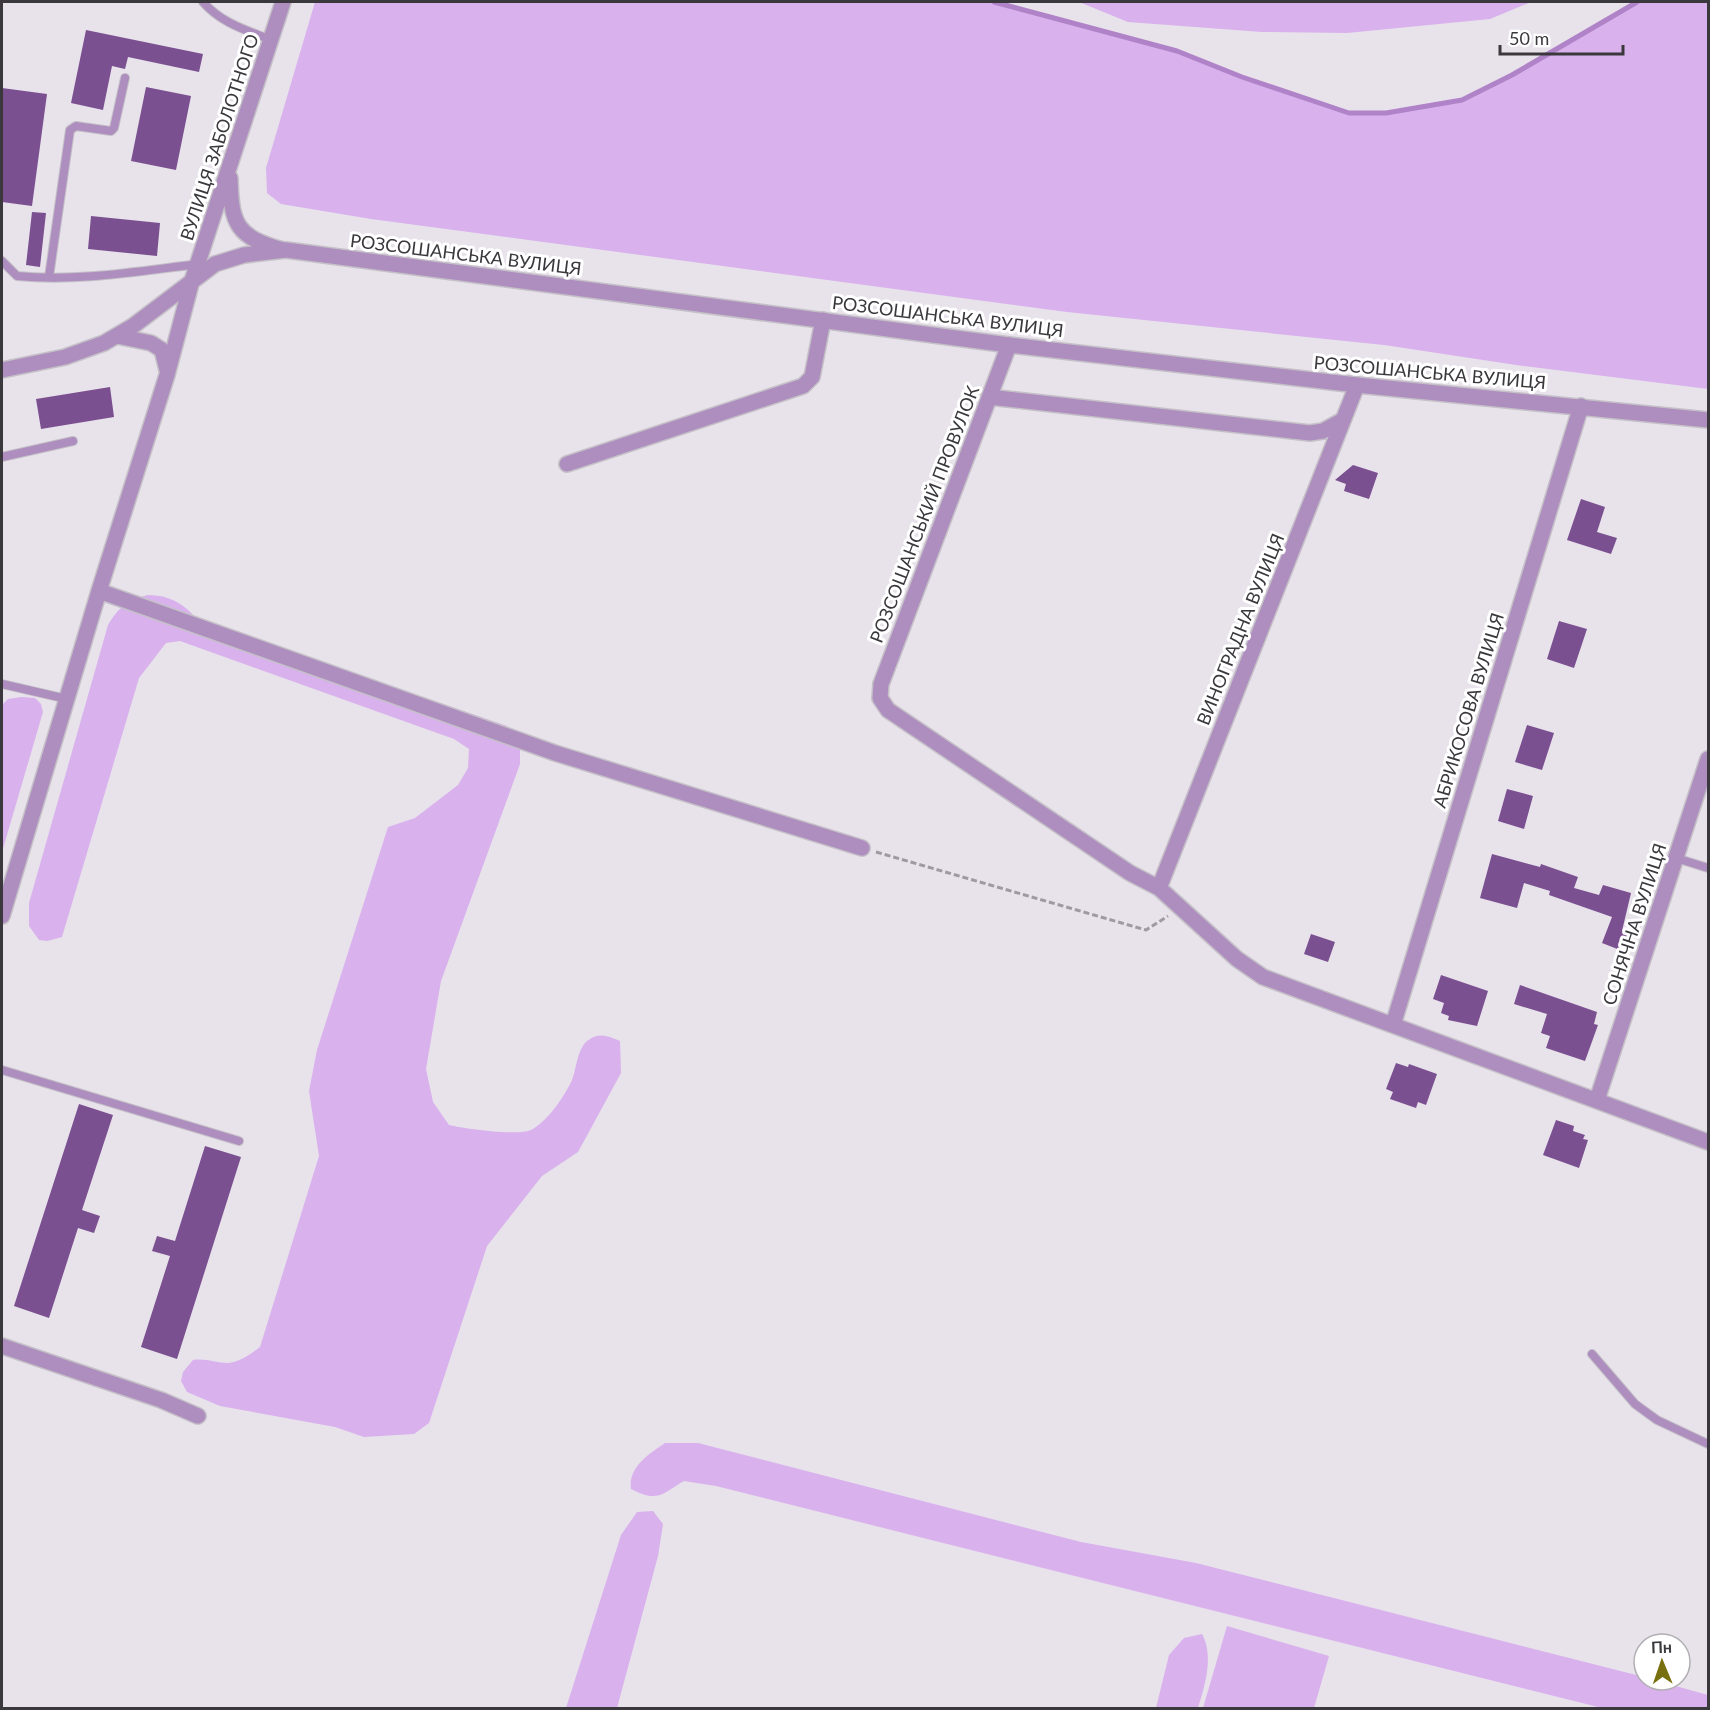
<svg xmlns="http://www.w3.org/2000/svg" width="1710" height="1710" viewBox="0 0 1710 1710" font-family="Lato,sans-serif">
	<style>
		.green { fill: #d8b1ed }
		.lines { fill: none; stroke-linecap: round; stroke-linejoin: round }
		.stream { stroke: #b082c8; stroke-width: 5 }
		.building { fill: #7b5091 }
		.service-casing { stroke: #c5c0c8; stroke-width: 10 }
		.minor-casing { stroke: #c5c0c8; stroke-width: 18 }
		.tertiary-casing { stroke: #c5c0c8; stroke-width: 18 }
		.path { stroke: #9e9aa1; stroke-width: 3; stroke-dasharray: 6 3; stroke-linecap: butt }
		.service { stroke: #ad8ebe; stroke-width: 8 }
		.minor { stroke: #ad8ebe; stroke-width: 15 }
		.tertiary { stroke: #ad8ebe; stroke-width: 15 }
		.labels { text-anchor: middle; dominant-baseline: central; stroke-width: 6; stroke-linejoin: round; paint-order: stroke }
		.street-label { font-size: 18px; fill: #3a383c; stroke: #fff }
	</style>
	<rect width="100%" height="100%" fill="#e8e2eb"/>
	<path class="green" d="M315 2H994L1177 51 1242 77 1349 113H1386L1462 100 1512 75 1637 2H1708V389L1523 366 1384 345 1067 312 371 219 281 204 267 193 266 168Z
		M1079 2H1531L1490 19 1347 33 1262 32 1128 22Z
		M148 595C169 595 183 603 197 619L507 726 520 744V764L441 981 426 1069 433 1102 449 1125C465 1129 518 1136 531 1130 548 1121 564 1097 572 1080 577 1068 577 1046 590 1039 600 1032 610 1037 620 1041L621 1073 578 1152 542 1176 487 1246 429 1423 414 1434 364 1437 335 1427 220 1406 187 1392 181 1381 183 1372 193 1360C205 1358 216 1363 228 1363 240 1362 251 1354 260 1347L319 1156 309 1091 317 1050 388 827 415 818 458 785 468 768 469 749 454 739 180 641 166 643 139 678 62 937 47 941 39 940 29 926V903L108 625C119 607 127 600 148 595Z
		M21 697 35 698 41 704 43 712 2 852V705L8 699Z
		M665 1443H698L1081 1542 1196 1563 1644 1677V1680H1654L1708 1695V1708H1602L716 1486 684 1481C661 1494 659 1503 631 1489 628 1467 649 1454 665 1443Z
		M653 1511 663 1524 658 1556 617 1708H566L621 1535 637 1512Z
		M1227 1626 1329 1656 1314 1708H1203Z
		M1202 1634C1214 1656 1205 1685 1198 1708H1156L1169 1655 1184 1638Z"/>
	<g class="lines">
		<path class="stream" d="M994 2 1177 51 1242 77 1349 113H1386L1462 100 1512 75 1637 2"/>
	</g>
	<path class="building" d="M86 30 203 54 199 72 128 57 125 69 112 66 103 110 71 103Z
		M146 87 191 96 176 170 131 161Z
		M2 88 47 94 32 206 2 202Z
		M32 212 46 213 40 267 26 265Z
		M91 216 160 223 157 256 88 249Z
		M110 387 114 417 41 429 36 399Z
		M1353 465 1378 473 1369 499 1344 491 1346 484 1335 480Z
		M1581 499 1605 507 1597 532 1617 538 1611 554 1567 540Z
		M1559 621 1587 629 1574 668 1547 659Z
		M1527 725 1554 733 1542 770 1515 762Z
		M1507 789 1533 796 1524 829 1498 821Z
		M1492 854 1540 867 1541 864 1578 877 1574 888 1599 895 1603 885 1631 893 1622 931 1632 935 1625 952 1602 943 1612 917 1549 895 1550 891 1524 883 1517 908 1480 898Z
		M1311 934 1335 942 1328 962 1304 954Z
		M1441 975 1488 991 1477 1026 1448 1020 1449 1016 1441 1013 1444 1003 1433 999Z
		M1520 985 1597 1012 1594 1024 1598 1025 1585 1061 1546 1048 1550 1036 1541 1033 1547 1014 1514 1004Z
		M1396 1063 1408 1067 1409 1064 1437 1074 1426 1105 1418 1102 1416 1108 1390 1099 1393 1092 1386 1089Z
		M79 1104 113 1115 82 1210 100 1216 94 1233 78 1228 49 1318 14 1306Z
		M1556 1120 1574 1126 1573 1131 1585 1135 1583 1139 1588 1140 1579 1168 1543 1155Z
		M205 1146 241 1157 177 1359 141 1347 170 1256 152 1251 157 1236 175 1241Z"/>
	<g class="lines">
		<g class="service-casing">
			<path id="service" d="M203 2C221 23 246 30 271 40
				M2 261 17 276C77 282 139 271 199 264
				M49 277 70 130 76 126 111 131 114 128 125 78
				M2 457 73 441
				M2 684 67 699
				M1676 858 1708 868
				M2 1070 239 1141
				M1592 1354 1635 1404 1657 1420 1708 1444"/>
		</g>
		<g class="minor-casing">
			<path id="minor" d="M230 178C231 225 237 237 283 250
				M117 336 151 343 162 350 167 370
				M1009 345 881 684 880 698 888 710 1130 873 1159 888 1237 959 1263 977 1708 1142
				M989 397 1310 433 1323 431 1343 420
				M567 464 803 386 812 377 823 320
				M99 591 555 753 862 848
				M1159 888 1357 385
				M2 916 99 591 167 375 191 284 283 2
				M1393 1025 1581 406
				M1597 1100 1708 759
				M2 1346 161 1400 198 1416"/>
		</g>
		<g class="tertiary-casing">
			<path id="tertiary" d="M2 370 65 357 104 343 133 326 215 264 244 255 286 250 1009 345 1357 385 1708 420"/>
		</g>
		<path class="path" d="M876 852 1146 930 1168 916"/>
		<use href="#service" class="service"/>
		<use href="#minor" class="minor"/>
		<use href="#tertiary" class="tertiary"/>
	</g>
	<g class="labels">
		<g class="street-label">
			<text transform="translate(219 137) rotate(-72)">ВУЛИЦЯ ЗАБОЛОТНОГО</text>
			<text transform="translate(466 254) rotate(7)">РОЗСОШАНСЬКА ВУЛИЦЯ</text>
			<text transform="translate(948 316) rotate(7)">РОЗСОШАНСЬКА ВУЛИЦЯ</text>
			<text transform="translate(1430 372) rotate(5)">РОЗСОШАНСЬКА ВУЛИЦЯ</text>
			<text transform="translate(924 514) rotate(-69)">РОЗСОШАНСЬКИЙ ПРОВУЛОК</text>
			<text transform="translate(1240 629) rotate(-68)">ВИНОГРАДНА ВУЛИЦЯ</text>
			<text transform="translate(1468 710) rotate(-73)">АБРИКОСОВА ВУЛИЦЯ</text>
			<text transform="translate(1634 924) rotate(-72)">СОНЯЧНА ВУЛИЦЯ</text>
		</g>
	</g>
	<rect width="1710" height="1710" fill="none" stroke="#3a383c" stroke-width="6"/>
	<g transform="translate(1662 1662) rotate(358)"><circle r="28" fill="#ffffff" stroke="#b0afb1" stroke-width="1.5"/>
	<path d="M0-4.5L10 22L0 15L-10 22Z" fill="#786f0f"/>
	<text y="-9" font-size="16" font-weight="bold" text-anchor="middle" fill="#3a383c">Пн</text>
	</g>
	<path d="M1500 45v9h123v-9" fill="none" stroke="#3a383c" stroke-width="3"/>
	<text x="1509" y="45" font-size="18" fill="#3a383c" stroke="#ffffff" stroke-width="4.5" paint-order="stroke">50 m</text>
</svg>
